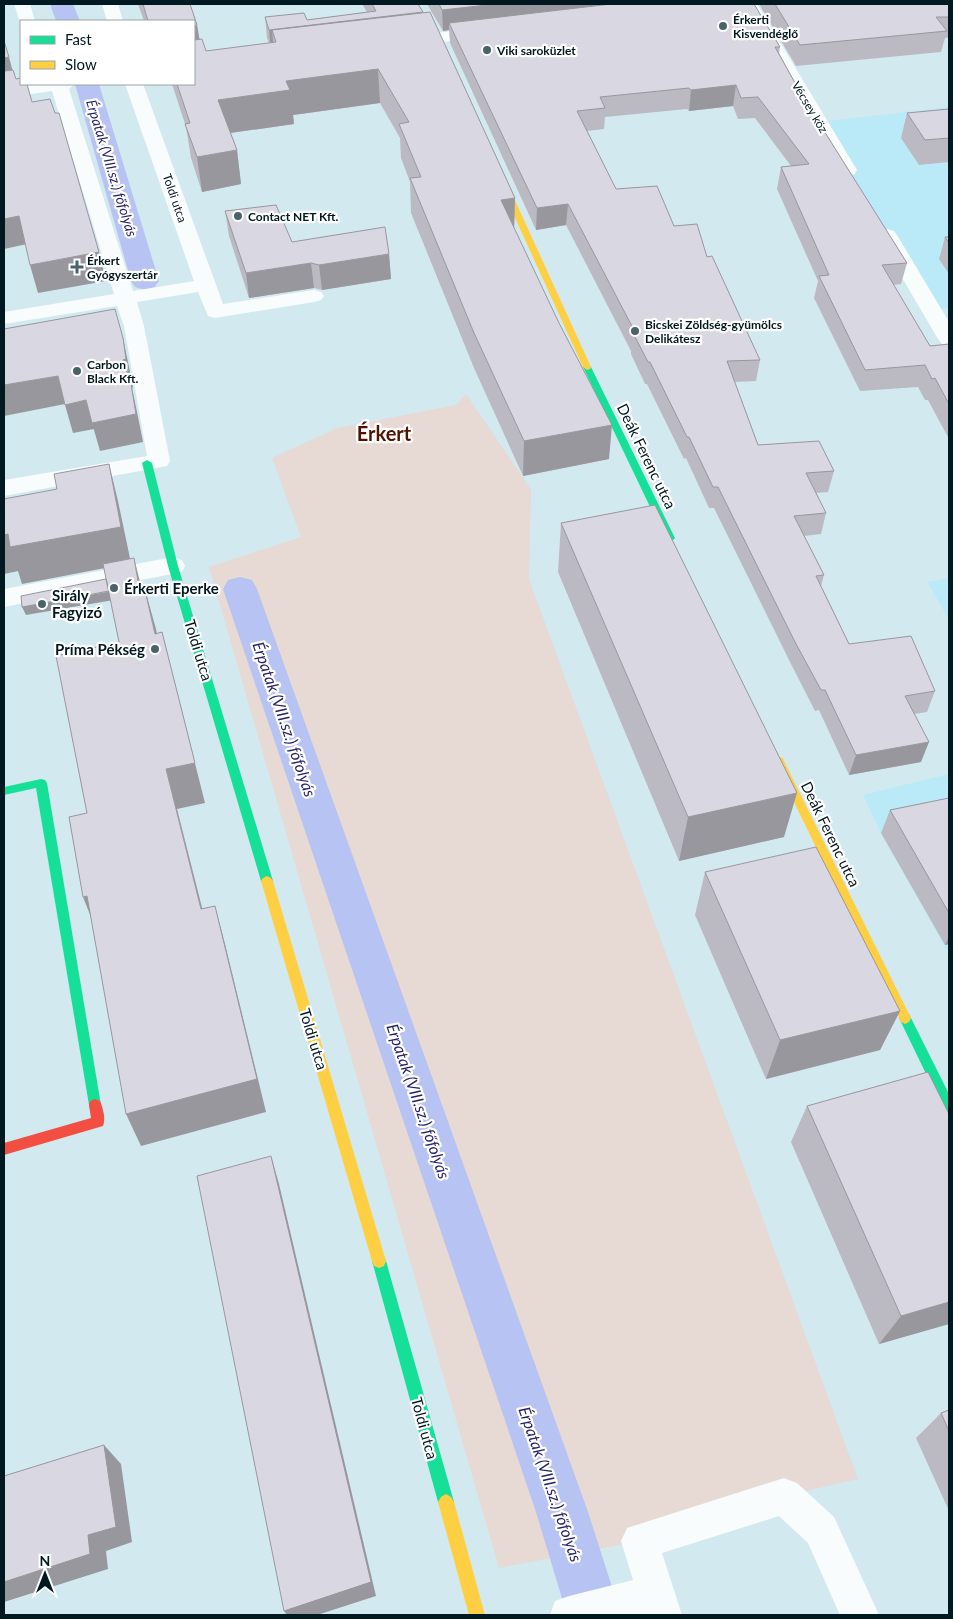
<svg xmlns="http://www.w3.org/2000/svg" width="953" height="1619" viewBox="0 0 953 1619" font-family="Lato,sans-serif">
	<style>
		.built { fill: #baeaf8 }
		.green { fill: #e7d9d4 }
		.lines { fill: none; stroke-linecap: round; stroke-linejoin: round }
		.canal { fill: #b7c3f2; fill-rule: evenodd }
		.street { fill: #f8fcfd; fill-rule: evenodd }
		.fast { fill: #16e098; fill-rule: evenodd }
		.slow { fill: #ffcf43; fill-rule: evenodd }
		.jam { fill: #f24e42; fill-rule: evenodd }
		.wall { fill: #bbbac2 }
		.shaded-wall { fill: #98979e }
		.building { fill: #d9d8e2; stroke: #98979e }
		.poi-dot { fill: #4a6269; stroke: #fff; stroke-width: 2 }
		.labels { text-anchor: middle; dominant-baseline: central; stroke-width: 4.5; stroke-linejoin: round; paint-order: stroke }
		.far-poi-label { font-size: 12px; font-weight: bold; fill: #001921; stroke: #fff; text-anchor: start }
		.far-street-label { font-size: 12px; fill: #001921; stroke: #fff }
		.far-water-label { font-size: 14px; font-style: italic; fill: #26236b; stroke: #fff }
		.street-label { font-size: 15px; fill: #001921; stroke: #fff }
		.poi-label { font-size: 15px; font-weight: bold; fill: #001921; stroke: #fff; text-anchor: start }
		.water-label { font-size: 16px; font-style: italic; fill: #26236b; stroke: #fff }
		.district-label { font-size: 20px; font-weight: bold; fill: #531200; stroke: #fff }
	</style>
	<rect width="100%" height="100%" fill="#d2e9f0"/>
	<path class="built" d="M949 107V308L932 310 819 122Z
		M949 578V619L927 582Z
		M949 774V954L881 833 863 795Z"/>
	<path class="green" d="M466 394 531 489 529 579 858 1479 784 1496 640 1541 499 1568 209 567 301 537 272 458 337 428 456 405Z"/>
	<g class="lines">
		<path class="canal" d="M50 4H73L80 21H56Z
			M75 84H99L159 281 155 287 145 290 135 287 131 281Z
			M240 577 252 580 257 589 588 1512 621 1615H567L536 1512 223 589 228 580Z"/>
		<path class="street" d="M14 4H30L35 21H21V25Z
			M102 4H118L123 21H107Z
			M741 4H757L857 170 855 174 848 176 841 174 839 170Z
			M485 27 491 28 493 32 491 36 404 47 398 46 396 42 398 38 404 37Z
			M31 84H75L69 89 133 291 194 281 125 84H143L223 304 314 290 321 292 324 296 321 300 314 302 215 318 208 316 198 292 137 302 144 326 170 461 167 466 4 496V480L147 456 124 326 117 306 4 324V312L114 294 52 91 4 98V88Z
			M887 229 894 231 897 235 949 322V345L942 344 938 339 877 235 880 231Z
			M173 557 182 560 185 566 182 572 4 607V589Z
			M784 1478 797 1483 834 1517 879 1615H840L808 1543 779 1516 662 1553 682 1615H550L555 1601 569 1596 633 1580 621 1541 627 1528Z"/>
		<path class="fast" d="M587 364 591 367 675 538 673 540H667L665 538 583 367Z
			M147 460 152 463 178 566 273 881 271 884 267 886 263 884 261 881 168 566 142 463Z
			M41 779 45 780 47 783 101 1105 100 1109 95 1111 90 1109 89 1105 36 788 4 795V787Z
			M905 1012 909 1014 949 1094V1113L944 1111 899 1018 901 1014Z
			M379 1254 384 1256 386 1261 454 1502 451 1507 446 1510 441 1507 438 1502 372 1261 374 1256Z"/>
		<path class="slow" d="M496 172 503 174 591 367 590 369 587 370 583 367 495 174Z
			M779 757 783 758 784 761 909 1014 911 1018 909 1022 905 1024 901 1022 774 761 775 758Z
			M267 876 271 878 273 881 386 1261 384 1266 379 1268 374 1266 372 1261 261 881 263 878Z
			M446 1494 451 1497 454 1502 485 1615H469L438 1502 441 1497Z"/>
		<path class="jam" d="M95 1099 100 1101C103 1108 106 1119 103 1126L4 1155V1143L91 1118 89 1105 90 1101Z"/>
	</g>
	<path class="wall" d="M138 4H190L197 25 199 39 206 51 269 43 267 38 265 17 307 20 367 12 362 4H418L515 198 514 228 609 459 523 476 474 368 411 213 410 182 401 158 400 138 380 103 293 115 294 124 230 133 237 150 241 184 202 192 191 158 186 127 172 84H194V21H144Z
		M427 4H754L780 47 779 53 804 99 907 263 901 284 893 285 930 346 949 344V439L928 400H925L918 387 860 391 814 298 818 281 777 189 781 167 791 166 755 118 738 119 733 106 689 111 687 109 605 117 604 129 587 131 616 189 674 226 707 257 760 360 756 381 734 382 758 445 834 471 828 492 816 493 826 513 821 534 804 536 824 575 821 586 849 644 935 691 927 712 914 714 921 762 849 775 819 710 815 711 790 662 714 508H709L686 458 684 459 647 384H645L631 354V351L566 225 536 230 450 43 449 30 443 31Z
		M759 4H949V37L945 38 941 52 796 66Z
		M949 109V162L919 165 901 138 907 113Z
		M225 211 292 242 389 254 391 279 322 290 314 288 249 298 229 236Z
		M945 237H949V274L939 259Z
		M561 523 784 837 679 861 558 572Z
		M949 798V944L945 945 881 833 890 810Z
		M705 872 900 1011 880 1050 766 1079 695 915Z
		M807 1106 949 1114V1324L879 1344 791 1142Z
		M949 1410V1511L916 1438 941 1413Z"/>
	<path class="shaded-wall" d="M496 4H669L449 23V30L443 31 442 10Z
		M423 12 276 42 272 30 274 51H271L269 30Z
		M197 25 203 59 194 61V26Z
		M9 57 16 84 4 87V58Z
		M378 69 380 103 293 115 294 124 223 134 218 100 286 81Z
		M736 85 733 106 689 111 691 90Z
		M237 150 241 184 202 192 197 157Z
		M515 198 514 233 501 200Z
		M568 204 566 225 536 230 537 208Z
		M19 216 27 244 4 249V219Z
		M99 252 106 281 38 293 30 265Z
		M389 254 391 279 322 290 319 265Z
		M311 263 314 288 249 298 246 273Z
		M123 338 129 367 133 387 132 388 137 412 143 442 100 451 92 423 123 360Z
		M58 376 65 404 4 416V385Z
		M86 400 94 429 73 433 65 405Z
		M612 425 609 459 523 476 524 441Z
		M109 464 118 501 131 563 22 584 18 571 4 574V535Z
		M134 558 145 602 139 587Z
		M144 586 156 629 166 676 155 634Z
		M135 587 137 596 26 615 22 607Z
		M162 632 205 803 177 809 212 947 201 909 166 769Z
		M929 742 921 762 849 775 856 755Z
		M797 793 784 837 679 861 688 817Z
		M87 896 98 935 83 897Z
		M215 906 225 944 266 1112 141 1146 126 1114Z
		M949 936V944L945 945Z
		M900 1011 880 1050 766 1079 780 1040Z
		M271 1156 279 1184 376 1596 317 1615H287L284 1611Z
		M949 1302V1324L879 1344 901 1316Z
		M104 1445 121 1464 132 1542 106 1551 108 1569 4 1602V1582L88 1535Z"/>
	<path class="building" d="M143 4H190L197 25 194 26V21H148Z
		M372 4H418L423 12 269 30 265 17 304 13 307 20 376 11Z
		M439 4H496L442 10Z
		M611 4H754L780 47H775L804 99 907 263 882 265 930 346 949 344V404L935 378 932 379 925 365 865 370 819 276 829 275 781 167 809 164 758 97 741 98 736 85 691 90 689 88 600 97 605 108 577 111 616 189 657 186 674 226 697 224 707 257 712 256 760 360 727 361 758 445 819 441 834 471 806 473 826 513 794 516 824 575 816 576 849 644 911 636 935 691 905 696 929 742 856 755 825 690H821L795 642 718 487H713L689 437H687L650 362H648L633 333 635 332 568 204 537 208 449 23Z
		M775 4H949V17H936L947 31 800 45Z
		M430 12 515 198 501 200 559 323 612 425 524 441 474 333 410 178 421 177 399 124 409 122 378 69 286 81 290 90 218 100 237 150 197 157 185 124 190 123 177 84H194V40L202 39 206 51 276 42 272 30Z
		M4 41 9 57 4 58Z
		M13 70 16 79 21 78V84H27L32 102 50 99 55 113H59L99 252 30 265 19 216 4 219V71Z
		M949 109V138L925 140 907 113Z
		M276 205 292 242 385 227 389 254 319 265 311 263 246 273 225 211Z
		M945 237H949V243Z
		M115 309 123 338 126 359 123 360 131 384 136 414 92 423 86 400 65 405 58 376 4 385V329Z
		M109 464 121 527 10 547 8 534 4 535V499L57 489 54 474Z
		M655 505 797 793 688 817 561 523Z
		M134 558 139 587 144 586 155 634 162 632 195 763 166 769 201 909 215 906 257 1079 126 1114 87 896 83 897 69 817 87 813 56 656 119 642 103 564Z
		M106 579 109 591 22 607 21 596Z
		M949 798V913L890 810Z
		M816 847 900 1011 780 1040 705 872Z
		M928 1072 949 1114V1302L901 1316 807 1106Z
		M271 1156 371 1582 284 1611 197 1176Z
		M949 1410V1431L941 1413Z
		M104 1445 116 1527 88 1535 90 1554 4 1582V1476Z"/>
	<g class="poi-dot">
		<circle cx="723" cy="26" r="5"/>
		<circle cx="487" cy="50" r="5"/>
		<circle cx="238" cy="216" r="5"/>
		<path d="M74.5 259.5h5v5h5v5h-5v5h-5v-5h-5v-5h5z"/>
		<circle cx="635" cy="331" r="5"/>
		<circle cx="77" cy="371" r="5"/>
		<circle cx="114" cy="588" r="5"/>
		<circle cx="42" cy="604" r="5"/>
		<circle cx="155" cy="649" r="5"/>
	</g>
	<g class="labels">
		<g class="far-poi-label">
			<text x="733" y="19">Érkerti<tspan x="733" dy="14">Kisvendéglő</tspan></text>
			<text x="497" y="50">Viki saroküzlet</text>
			<text x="248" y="216">Contact NET Kft.</text>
			<text x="87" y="260">Érkert<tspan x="87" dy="14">Gyógyszertár</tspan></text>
			<text x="645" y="324">Bicskei Zöldség-gyümölcs<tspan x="645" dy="14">Delikátesz</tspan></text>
			<text x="87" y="364">Carbon<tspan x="87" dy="14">Black Kft.</tspan></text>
		</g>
		<g class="far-street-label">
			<text transform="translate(810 107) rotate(59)">Vécsey köz</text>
			<text transform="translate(175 198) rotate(71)">Toldi utca</text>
		</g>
		<g class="far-water-label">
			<text transform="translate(112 168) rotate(73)">Érpatak (VIII.sz.) főfolyás</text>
		</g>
		<g class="street-label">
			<text transform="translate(647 456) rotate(64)">Deák Ferenc utca</text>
			<text transform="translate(199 650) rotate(73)">Toldi utca</text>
			<text transform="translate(831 834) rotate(64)">Deák Ferenc utca</text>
			<text transform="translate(314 1039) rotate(73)">Toldi utca</text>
			<text transform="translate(425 1428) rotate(75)">Toldi utca</text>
		</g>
		<g class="poi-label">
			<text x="124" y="588">Érkerti Eperke</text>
			<text x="52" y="595">Sirály<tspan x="52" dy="17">Fagyizó</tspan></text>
			<text x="145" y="649" text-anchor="end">Príma Pékség</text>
		</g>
		<g class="water-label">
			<text transform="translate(285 719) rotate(71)">Érpatak (VIII.sz.) főfolyás</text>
			<text transform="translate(419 1101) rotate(71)">Érpatak (VIII.sz.) főfolyás</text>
			<text transform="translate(551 1484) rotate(71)">Érpatak (VIII.sz.) főfolyás</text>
		</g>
		<g class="district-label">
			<text x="384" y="433">Érkert</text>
		</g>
	</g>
	<rect width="953" height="1619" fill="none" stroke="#001921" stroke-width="10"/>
	<rect x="20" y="20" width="175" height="65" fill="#ffffff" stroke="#99a3a6"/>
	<rect x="30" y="36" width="25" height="8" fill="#16e098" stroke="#99a3a6"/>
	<text x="65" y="45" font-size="15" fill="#001921">Fast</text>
	<rect x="30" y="61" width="25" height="8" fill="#ffcf43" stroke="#99a3a6"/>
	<text x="65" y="70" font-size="15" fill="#001921">Slow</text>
	<g transform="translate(45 1574)" stroke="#ffffff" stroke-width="4" paint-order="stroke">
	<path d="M0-4L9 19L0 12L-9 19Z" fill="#001921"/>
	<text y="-8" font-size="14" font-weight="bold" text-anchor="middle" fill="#001921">N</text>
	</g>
</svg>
